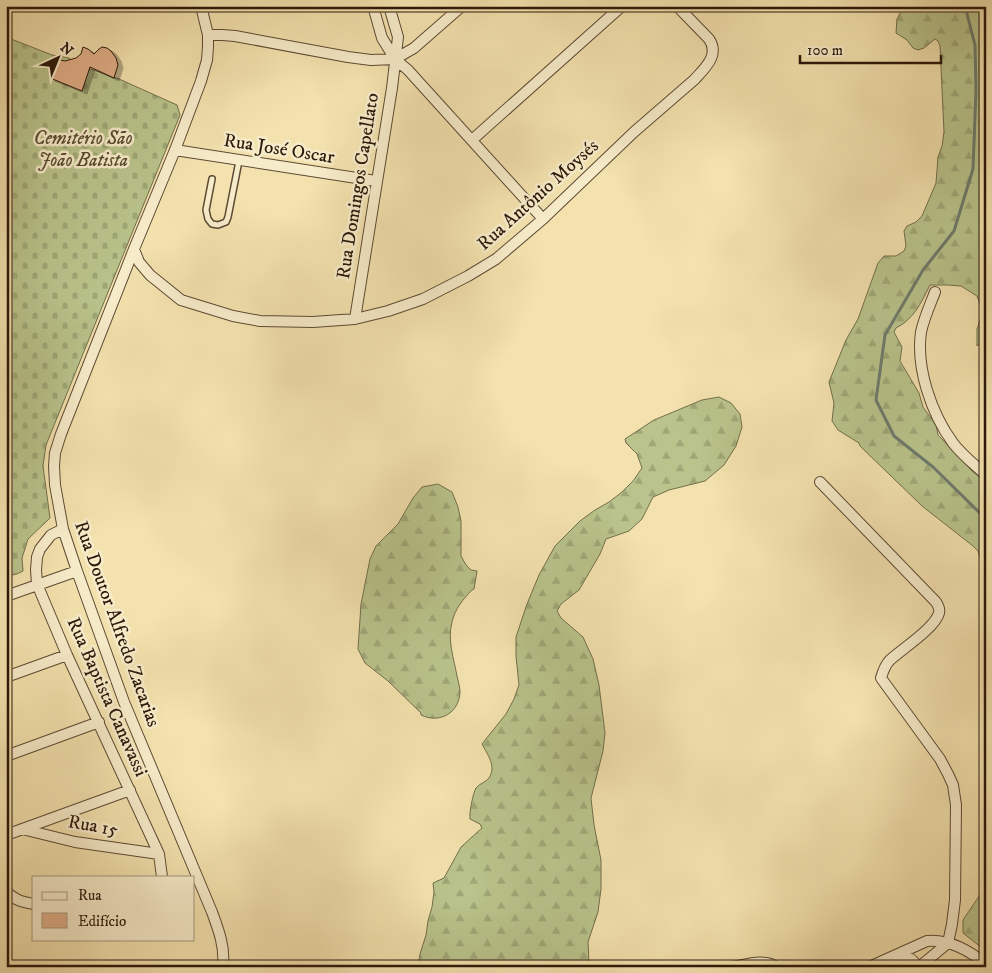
<svg xmlns="http://www.w3.org/2000/svg" width="992" height="973" viewBox="0 0 992 973" font-family="'IM FELL DW Pica',serif">
	<style>
		.forest { fill: url(#forest-firs); stroke: #726e4b }
		.cemetery { fill: url(#cemetery-stones); stroke: #726e4b }
		.lines { fill: none; stroke-linecap: round; stroke-linejoin: round }
		.stream { stroke: #6e7b6c; stroke-width: 3 }
		.building { fill: #e1af88; stroke: #2b180b; filter: url(#shadow) }
		.service-casing { stroke: #5d4a34; stroke-width: 8 }
		.minor-casing { stroke: #5d4a34; stroke-width: 12 }
		.service { stroke: #f7ecca; stroke-width: 5 }
		.minor { stroke: #f7ecca; stroke-width: 10 }
		.labels { text-anchor: middle; dominant-baseline: central; stroke-width: 5; stroke-linejoin: round; paint-order: stroke }
		.park-label { font-size: 19px; font-style: italic; fill: #564b31; stroke: #f7ecca }
		.street-label { font-size: 19px; fill: #2b180b; stroke: #f7ecca }
	</style>
	<defs>
		<pattern id="forest-firs" width="22" height="20" patternUnits="userSpaceOnUse" patternTransform="scale(1.25)"><rect width="22" height="20" fill="#b9c38b"/><path d="M5 1l3.5 6h-7zM16 11l3.5 6h-7z" fill="#9fa777"/></pattern>
		<pattern id="cemetery-stones" width="16" height="16" patternUnits="userSpaceOnUse" patternTransform="scale(1.25)"><rect width="16" height="16" fill="#b9c38b"/><path d="M2 7V4a2 2 0 0 1 4 0v3zM10 15v-3a2 2 0 0 1 4 0v3z" fill="#9fa777"/></pattern>
		<filter id="shadow"><feDropShadow dx="5" dy="3" stdDeviation="0" flood-color="#0004"/></filter>
	</defs>
	<rect width="100%" height="100%" fill="#f3e2ae"/>
	<filter id="stains"><feTurbulence type="fractalNoise" baseFrequency=".004" numOctaves="4"/><feColorMatrix values="0 0 0 0 .2 0 0 0 0 .09 0 0 0 0 .02 0 0 0 .5 -.17"/></filter>
	<radialGradient id="worn" r=".72"><stop offset=".6" stop-color="#630" stop-opacity="0"/><stop offset="1" stop-color="#630" stop-opacity=".3"/></radialGradient>
	<path class="forest" d="M904 6H986V338L977 346V329L983 312 977 296 961 286 948 285H930C921 303 914 319 896 328L894 332 902 347 900 361 919 393 923 407 936 425 938 435 973 472 986 482V571L984 569 978 551 973 546 922 506 860 446 859 443 838 430 832 421 834 403 829 382 846 340 858 319 878 263 884 256H896L904 251 906 246 904 231 907 226 916 222 922 216 936 183 938 157 942 146 944 132 940 46 938 41 935 39 924 48 918 50 913 48 907 40 896 33 897 19Z
		M719 397 731 403 740 414 742 427 736 446 724 465 705 481 669 490 653 497 642 519 629 531 606 539 600 554 579 590 561 604 557 611 561 618 583 637 593 659 599 685 605 733 603 751 591 798 594 825 601 860V889L598 912 588 942 589 964 587 967H418L420 954 426 935 428 921 432 907 434 892 433 883 444 878 461 847 482 828 480 824 470 819C469 813 473 793 476 788 479 784 486 782 489 778 497 766 487 754 482 744L506 714 514 699 519 685 516 656V637L527 604 539 575 555 546 580 521 595 510 609 502 622 492 633 481 642 468 637 454 626 443 625 439 654 420 702 400Z
		M438 484 452 492 458 507 461 521V556L466 565 471 570 477 571 474 589 472 590C463 599 455 609 452 622 447 640 454 659 457 676 458 681 460 687 460 692 459 713 440 724 421 715V713L388 681 365 663 358 649 361 604 370 559 376 546 398 524 413 498 422 487Z
		M986 886V951L963 933V920Z"/>
	<path class="cemetery" d="M6 37 52 55 69 58 73 63 119 79 177 105 180 115 46 445 43 466 50 518 28 539 22 558 23 571C17 574 12 577 6 573Z"/>
	<g class="lines">
		<path class="stream" d="M965 6 975 45 976 90 973 169 954 231 923 270 885 335 876 400 894 436 933 467 986 519"/>
	</g>
	<path class="building" d="M83 47 88 49 94 54 99 49 102 47 107 48 111 51 116 58 118 65 114 78 90 67 82 91 50 78 56 59 65 61 76 58 81 54Z"/>
	<g class="lines">
		<g class="service-casing">
			<path id="service" d="M212 179 206 210 208 219 212 224 218 225 226 222 228 217 239 161"/>
		</g>
		<g class="minor-casing">
			<path id="minor" d="M201 6 208 35V47L207 60 201 81 175 150 134 249 61 434 55 453 54 466 55 485 63 529 77 571 124 702 212 912C219 931 225 947 223 967
				M373 6 382 38 395 59 408 70 543 219
				M208 35H222L235 36 348 57 371 60 395 59 414 48 462 6
				M472 140 622 6
				M175 150 376 181
				M134 249 139 262 150 275 181 300 233 316 260 321 313 322 355 319 388 311 423 299 468 276 496 259 543 219 634 132 694 80C705 68 720 55 709 39L677 6
				M935 292C930 305 924 318 921 332 916 368 931 413 953 443 962 455 975 465 986 475
				M355 319 392 88 398 37 389 6
				M820 482 936 602C938 605 940 609 939 613 935 628 902 649 890 660 885 665 883 671 881 678L940 759 948 774 953 785 956 805 955 900 952 924 948 943
				M63 529 51 535 40 549 37 557 36 570 37 584 67 655 159 854 162 877
				M6 596 77 571
				M6 677 67 655
				M6 756 99 722
				M22 829 75 842 159 854
				M6 835 130 790
				M6 891C14 900 22 902 34 904
				M896 956C905 955 913 958 917 967
				M732 967C745 965 765 958 776 967
				M869 967 927 941C949 939 971 951 986 965
				M919 967 948 943"/>
		</g>
		<use href="#service" class="service"/>
		<use href="#minor" class="minor"/>
	</g>
	<g class="labels">
		<g class="park-label">
			<text x="83" y="138">Cemitério São<tspan x="83" dy="22">João Batista</tspan></text>
		</g>
		<g class="street-label">
			<text transform="translate(279 149) rotate(9)">Rua José Oscar</text>
			<text transform="translate(358 186) rotate(-81)">Rua Domingos Capellato</text>
			<text transform="translate(538 195) rotate(-42)">Rua Antônio Moysés</text>
			<text transform="translate(117 624) rotate(70)">Rua Doutor Alfredo Zacarias</text>
			<text transform="translate(107 697) rotate(66)">Rua Baptista Canavassi</text>
			<text transform="translate(93 826) rotate(10)">Rua 15</text>
		</g>
	</g>
	<rect width="992" height="973" fill="none" stroke="#f3e2ae" stroke-width="25"/>
	<rect x="8" y="8" width="977" height="958" fill="none" stroke="#2b180b" stroke-width="2.5"/>
	<rect x="12" y="12" width="967" height="948" fill="none" stroke="#2b180b"/>
	<rect x="32" y="876" width="162" height="65" fill="#f7ecca" stroke="#a5977e"/>
	<rect x="42" y="892" width="25" height="8" fill="#f7ecca" stroke="#a5977e"/>
	<text x="78" y="900" font-size="15" fill="#2b180b">Rua</text>
	<rect x="42" y="913" width="25" height="15" fill="#e1af88" stroke="#a5977e"/>
	<text x="78" y="926" font-size="15" fill="#2b180b">Edifício</text>
	<g transform="translate(58 58) rotate(44)" stroke="#f7ecca" stroke-width="4" paint-order="stroke">
	<path d="M0-4L9 19L0 12L-9 19Z" fill="#2b180b"/>
	<text y="-8" font-size="14" font-weight="bold" text-anchor="middle" fill="#2b180b">N</text>
	</g>
	<path d="M800 55v8h141v-8" fill="none" stroke="#2b180b" stroke-width="2.5"/>
	<text x="807" y="55" font-size="15" fill="#2b180b" stroke="#f7ecca" stroke-width="4" paint-order="stroke">100 m</text>
	<rect width="100%" height="100%" filter="url(#stains)"/>
	<rect width="100%" height="100%" fill="url(#worn)"/>
</svg>
